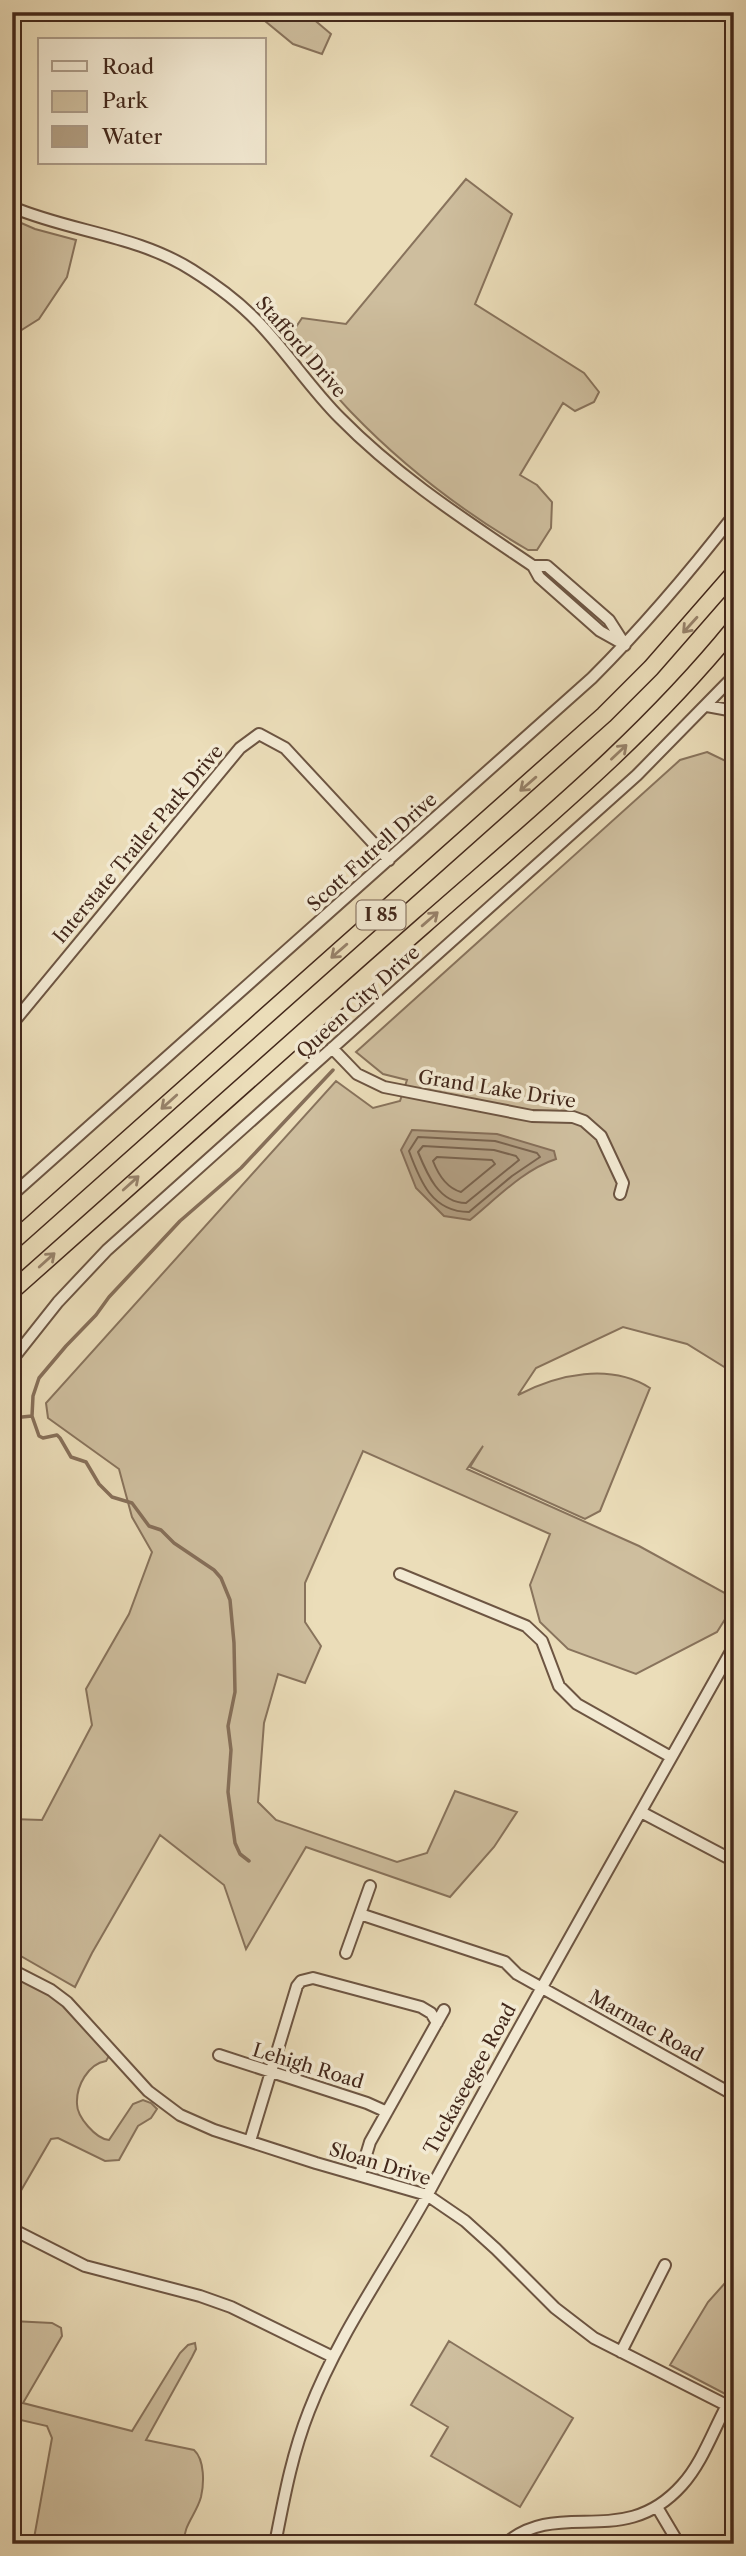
<svg xmlns="http://www.w3.org/2000/svg" width="746" height="2556" viewBox="0 0 746 2556" font-family="'Libre Caslon Text',serif">
	<style>
		.green { fill: #cebe9e; stroke: #88735c; stroke-width: 2 }
		.water { fill: #b29f83; stroke: #866f59; stroke-width: 2 }
		.lines { fill: none; stroke-linecap: round; stroke-linejoin: round }
		.shore { stroke: #7a644f; stroke-width: 2 }
		.stream { stroke: #866f59; stroke-width: 3.5 }
		.minor-casing { stroke: #6d5542; stroke-width: 14 }
		.highway-casing { stroke: #43281b; stroke-width: 19 }
		.minor { stroke: #f2e9d2; stroke-width: 10 }
		.highway { stroke: #ebddb9; stroke-width: 16 }
		.oneway { stroke: #97826a }
		.labels { text-anchor: middle; dominant-baseline: central; stroke-width: 7; stroke-linejoin: round; paint-order: stroke }
		.shield { fill: #f2e9d2; stroke: #786252; stroke-width: 2 }
		.shield-label { font-size: 18px; font-weight: bold; fill: #43281b }
		.street-label { font-size: 19px; fill: #43281b; stroke: #f2e9d2 }
	</style>
	<rect width="100%" height="100%" fill="#ebddb9"/>
	<filter id="stains"><feTurbulence type="fractalNoise" baseFrequency=".00286" numOctaves="4"/><feColorMatrix values="0 0 0 0 .2 0 0 0 0 .09 0 0 0 0 .02 0 0 0 .5 -.17"/></filter>
	<radialGradient id="worn" r=".72"><stop offset=".6" stop-color="#630" stop-opacity="0"/><stop offset="1" stop-color="#630" stop-opacity=".3"/></radialGradient>
	<path class="green" d="M254 12H305L331 34 322 54 293 44Z
		M466 179 512 214 475 304 584 373 599 392 594 402 575 411 563 403 520 475 537 485 552 502 551 528 537 550H528C463 512 403 466 351 412 329 389 309 363 288 339L302 318 346 324Z
		M12 219 35 229 76 240 67 277 39 319 12 336Z
		M707 752 734 765V1373L687 1344 623 1327 536 1368 518 1395C558 1374 610 1363 650 1388L600 1511 585 1519 470 1467 483 1446 467 1469 639 1546 734 1598V1605L717 1632 636 1674 568 1649 540 1622 530 1585 550 1534 363 1451 305 1583V1622L321 1646 305 1683 278 1674 264 1723 258 1802 276 1820 397 1862 427 1853 455 1791 517 1812 494 1847 450 1897 306 1847 246 1949 224 1885 160 1835 92 1953 75 1987 12 1951V1819L42 1820 92 1725 86 1689 129 1614 152 1552 132 1517 119 1469 48 1418 46 1403 336 1081 373 1108 400 1101 407 1080 383 1074 356 1052 680 760Z
		M12 1975 50 1994 64 2005 105 2049 109 2056 106 2061C88 2064 76 2086 77 2104 77 2117 96 2139 109 2140L133 2104 143 2100 151 2103 157 2109 151 2118 138 2126 119 2160 105 2161 58 2138 51 2139 12 2206Z
		M734 2273V2387L731 2397 670 2365 708 2302Z
		M12 2321 52 2323 61 2328 62 2336 23 2403 132 2431 180 2353 188 2345 195 2343 196 2349 192 2357 146 2440 194 2450C205 2460 204 2484 201 2497 196 2515 183 2525 184 2544H33L52 2438 47 2426 12 2418Z
		M449 2341 573 2418 520 2507 431 2456 448 2427 411 2405Z"/>
	<path class="water" d="M412 1130 497 1134 554 1151 556 1159C523 1170 497 1198 470 1220L444 1216 416 1188 401 1150Z"/>
	<g class="lines">
		<path class="shore" d="M418 1137 495 1141 537 1153 540 1157 512 1176 469 1212C432 1212 420 1181 409 1151Z
			M423 1146 494 1150 516 1156 519 1160 466 1203C439 1203 427 1174 418 1152Z
			M437 1157 492 1160 495 1164 461 1192C447 1188 438 1174 433 1161Z"/>
		<path class="stream" d="M12 1418 32 1416
			M249 1861 240 1854 235 1843 228 1792 231 1750 228 1726 235 1692 234 1643 230 1600 221 1578 214 1570 174 1543 161 1530 149 1526 132 1503 112 1497 99 1484 86 1462 71 1457 60 1438 57 1435 43 1438 39 1436 32 1416 33 1396 39 1378 66 1346 96 1315 109 1297 180 1221 241 1168 333 1070"/>
		<g class="minor-casing">
			<path id="minor" d="M12 207C71 232 137 235 192 270 216 285 238 301 258 322 287 352 310 388 340 418 398 477 465 520 533 566
				M533 566H547L609 620 625 645 600 631 539 577Z
				M707 706 734 711
				M12 1024 240 748 259 734 285 748 389 860
				M332 1048 357 1074 384 1087 532 1116 573 1117 584 1121 601 1136 623 1183 620 1194
				M12 1195 592 678C644 626 689 573 734 515
				M12 1360 58 1302 107 1250 637 775 734 676
				M400 1574 526 1626 542 1641 559 1686 577 1704 671 1757
				M641 1812 734 1861
				M360 1914 505 1962 517 1974 734 2095
				M346 1953 370 1886
				M12 1970 51 1990 67 2002 148 2091 180 2115 214 2130 316 2163 427 2195 465 2221 496 2249 555 2308 594 2338 734 2409
				M219 2055 367 2103 387 2112
				M250 2141 297 1986 301 1981 313 1978 421 2007 431 2013 437 2023
				M360 2175 370 2142 444 2010
				M12 2229 85 2266 200 2296 231 2307 333 2357
				M621 2352 665 2265
				M657 2507 679 2544
				M275 2544C284 2498 292 2454 309 2411 339 2333 389 2265 429 2192 528 2009 632 1828 734 1646
				M505 2544C560 2497 623 2551 682 2485 702 2463 713 2431 727 2405"/>
		</g>
		<g class="highway-casing">
			<path id="highway" d="M12 1242 604 715 651 668 734 573
				M12 1291C149 1168 286 1046 424 925 532 830 643 740 734 628"/>
		</g>
		<use href="#minor" class="minor"/>
		<use href="#highway" class="highway"/>
	</g>
	<defs><path id="oneway-shaft" d="M-6 0H5M1.5-3L5.5 0L1.5 3" fill="none" stroke-width="1.6" stroke-linecap="round" stroke-linejoin="round" transform="scale(1.75)"/></defs>
	<g class="oneway">
		<use href="#oneway-shaft" transform="translate(690 625) rotate(132)"/>
		<use href="#oneway-shaft" transform="translate(619 752) rotate(-43)"/>
		<use href="#oneway-shaft" transform="translate(528 784) rotate(139)"/>
		<use href="#oneway-shaft" transform="translate(430 919) rotate(-41)"/>
		<use href="#oneway-shaft" transform="translate(339 951) rotate(139)"/>
		<use href="#oneway-shaft" transform="translate(169 1102) rotate(138)"/>
		<use href="#oneway-shaft" transform="translate(131 1183) rotate(-42)"/>
		<use href="#oneway-shaft" transform="translate(47 1260) rotate(-42)"/>
	</g>
	<g class="labels">
		<rect class="shield" x="356.5" y="900.5" width="49" height="29" rx="5"/>
		<g class="shield-label">
			<text x="381" y="915">I 85</text>
		</g>
		<g class="street-label">
			<text transform="translate(301 347) rotate(49)">Stafford Drive</text>
			<text transform="translate(138 844) rotate(-50)">Interstate Trailer Park Drive</text>
			<text transform="translate(372 852) rotate(-42)">Scott Futrell Drive</text>
			<text transform="translate(358 1002) rotate(-42)">Queen City Drive</text>
			<text transform="translate(497 1089) rotate(9)">Grand Lake Drive</text>
			<text transform="translate(646 2026) rotate(29)">Marmac Road</text>
			<text transform="translate(308 2066) rotate(17)">Lehigh Road</text>
			<text transform="translate(470 2079) rotate(-61)">Tuckaseegee Road</text>
			<text transform="translate(380 2164) rotate(17)">Sloan Drive</text>
		</g>
	</g>
	<rect width="746" height="2556" fill="none" stroke="#ebddb9" stroke-width="42"/>
	<rect x="14" y="14" width="718" height="2528" fill="none" stroke="#43281b" stroke-width="3.5"/>
	<rect x="21" y="21" width="704" height="2514" fill="none" stroke="#43281b" stroke-width="2"/>
	<rect x="38" y="38" width="228" height="126" fill="#f2e9d2" stroke="#ac9c89" stroke-width="2"/>
	<rect x="52" y="61" width="35" height="10" fill="#f2e9d2" stroke="#ac9c89" stroke-width="2"/>
	<text x="102" y="74" font-size="21" fill="#43281b">Road</text>
	<rect x="52" y="91" width="35" height="21" fill="#cebe9e" stroke="#ac9c89" stroke-width="2"/>
	<text x="102" y="108" font-size="21" fill="#43281b">Park</text>
	<rect x="52" y="126" width="35" height="21" fill="#b29f83" stroke="#ac9c89" stroke-width="2"/>
	<text x="102" y="144" font-size="21" fill="#43281b">Water</text>
	<rect width="100%" height="100%" filter="url(#stains)"/>
	<rect width="100%" height="100%" fill="url(#worn)"/>
</svg>
